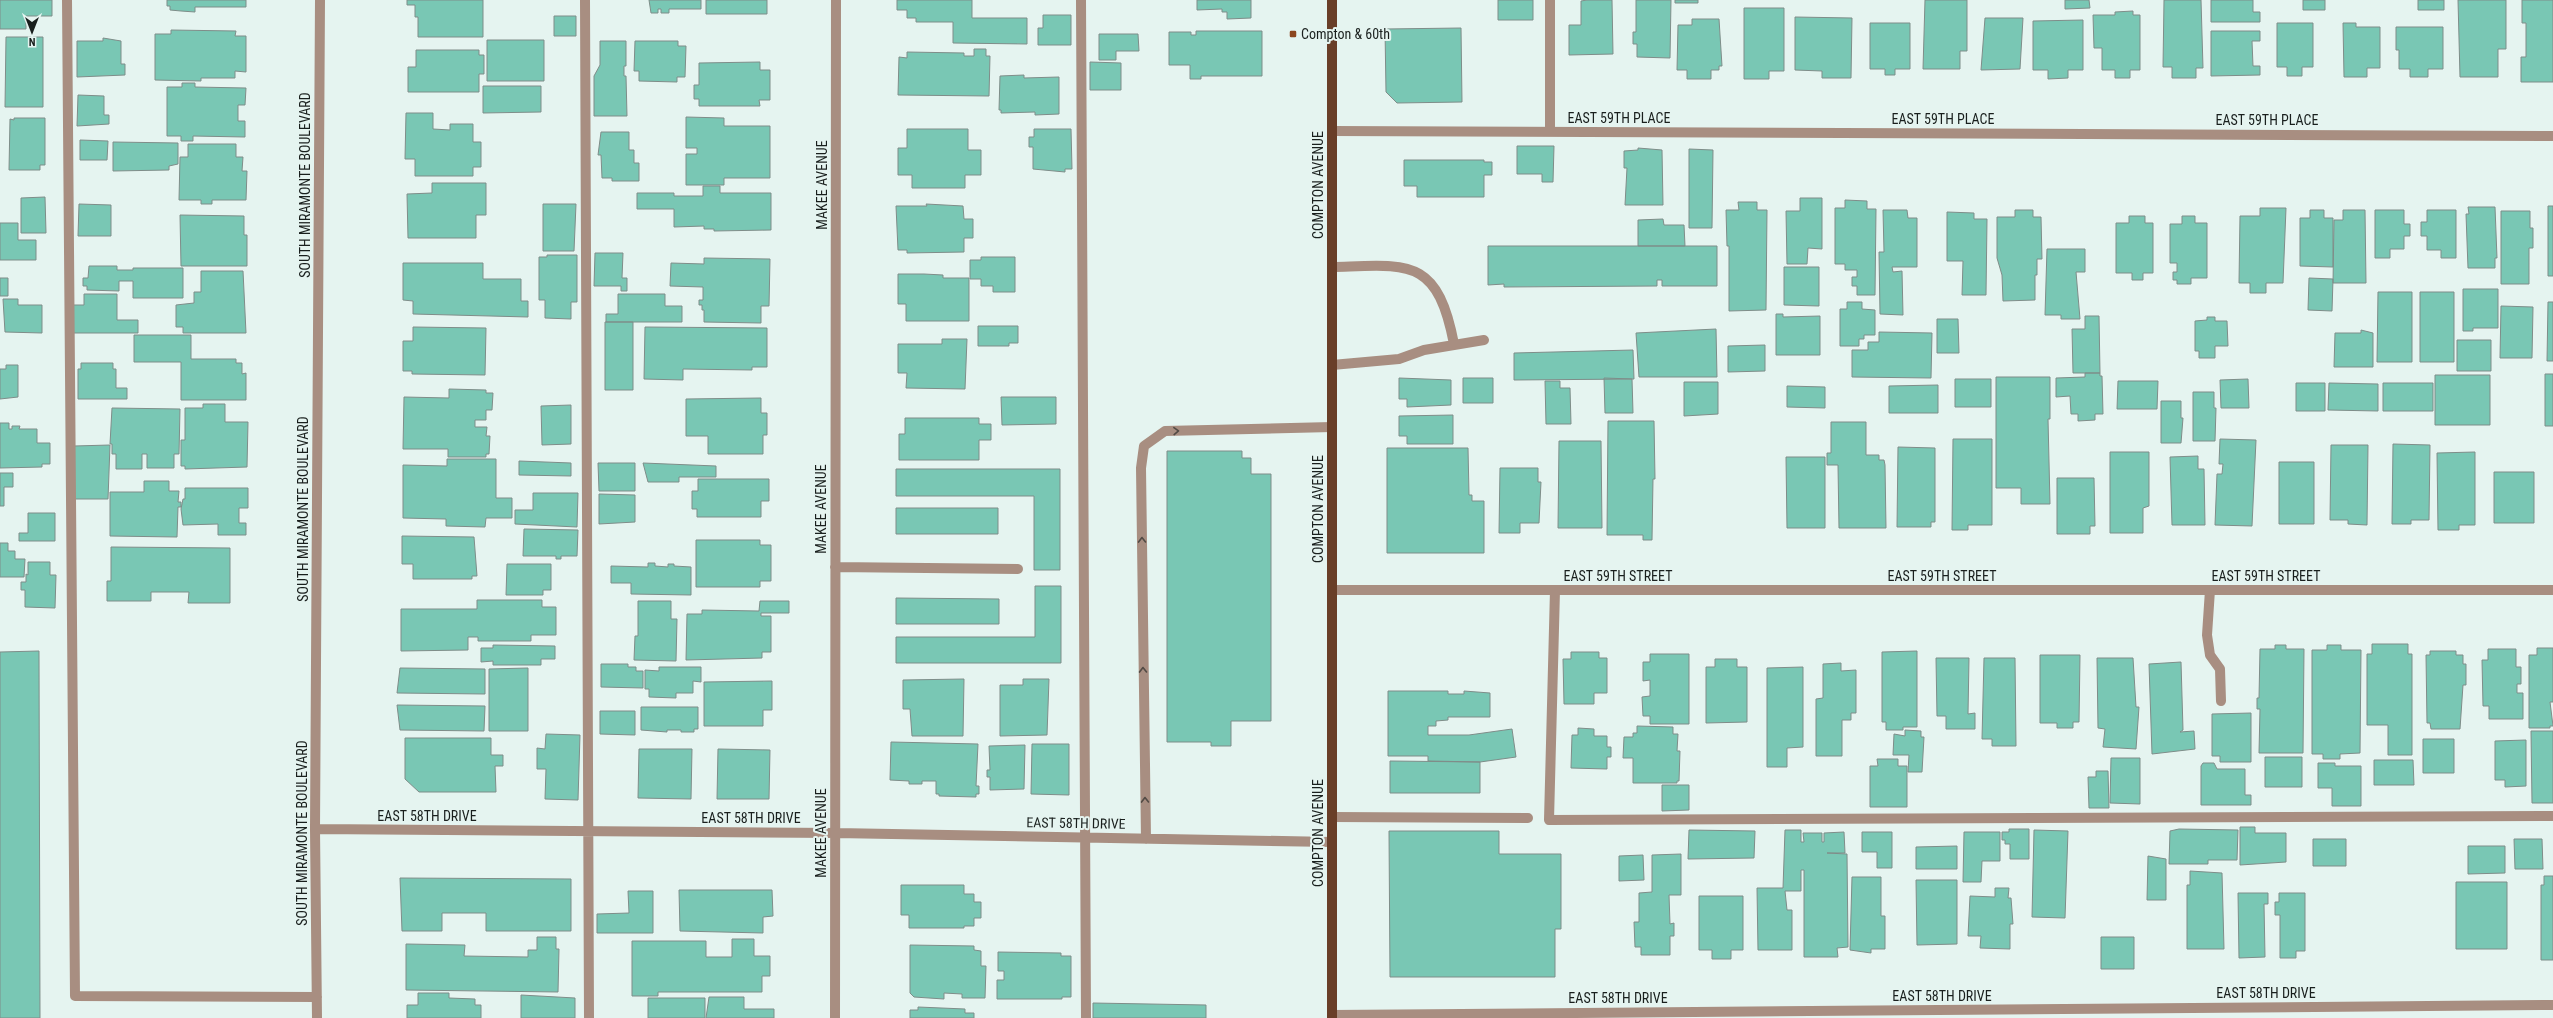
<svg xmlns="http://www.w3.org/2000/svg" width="2553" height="1018" viewBox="0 0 2553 1018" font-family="'Roboto Condensed',sans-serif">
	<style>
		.building { fill: #79c7b4; stroke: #7f8d89 }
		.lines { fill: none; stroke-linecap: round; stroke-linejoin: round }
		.minor { stroke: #a88e81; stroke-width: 10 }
		.major { stroke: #693e28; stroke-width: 10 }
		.oneway { stroke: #524b45 }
		.poi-dot { fill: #8c461f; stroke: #e5f4f0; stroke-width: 1.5 }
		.labels { text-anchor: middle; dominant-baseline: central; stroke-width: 4; stroke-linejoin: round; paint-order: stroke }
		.poi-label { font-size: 14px; fill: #191f1d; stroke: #e5f4f0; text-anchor: start }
		.street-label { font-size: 14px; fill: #191f1d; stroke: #e5f4f0 }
	</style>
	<rect width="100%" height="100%" fill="#e5f4f0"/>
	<path class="building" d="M0 0H52V16H26V29H0Z
		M167 0H246V7H195V12L181 11 170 10V6H167Z
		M407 0H483V37H418V17H415V5H407Z
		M649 0H701V9H669V13H661V9H658V13H651Z
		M706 0H767V14H706Z
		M897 0H972V18H1027V44L953 43V22H916V18H907V10H897Z
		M1197 0H1251V18L1227 19V12H1222V9L1197 10Z
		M1498 0H1533V20H1498Z
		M1587 0H1612L1613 54 1569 55V25H1581V1Z
		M1636 0H1671L1670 58 1637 57V44H1633V32H1636Z
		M1675 0H1698V3H1675Z
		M1925 0H1967V51H1960V69H1923Z
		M2065 0H2089L2090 8 2065 9Z
		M2164 0H2201L2203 68H2196V78H2172V67H2163Z
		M2211 0H2253V12H2260V22H2211Z
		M2303 0H2325V10H2303Z
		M2418 0H2444V10H2418Z
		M2458 0H2506V49H2498V77H2460Z
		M2522 0H2553V82H2521V57H2526V23H2522Z
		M1744 8H1784V71H1769V79H1744Z
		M2133 11V15H2140V70H2130V78H2115V70H2102V48H2094L2093 15H2115V12Z
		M1043 15H1071V45H1038V28H1043Z
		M554 16H576V36H554Z
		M1795 17 1852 18 1851 78H1822V71L1795 70Z
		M1985 18H2023L2020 69 1981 70Z
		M1692 19H1719L1722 66H1719V70H1711V79H1687V70H1677L1678 25H1692Z
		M2083 20V70H2068V78L2048 79V70H2033V21Z
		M1870 23H1910V69H1895V75H1885V69H1870Z
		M2277 23H2313V67H2302V76H2287V67H2277Z
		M2343 23H2356V27H2380V68H2367V77H2344Z
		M2396 27H2443V69H2428V77H2410V69H2399V50H2396Z
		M1461 28 1462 102 1397 103 1386 92 1385 29Z
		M171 30 236 31 235 36H246V72L235 71V78H201V81L155 80V34H171Z
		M1196 31H1262V76H1201V79H1190V65H1169V32H1191V35H1196Z
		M2211 31H2260V41H2252L2253 66H2260V75L2211 76Z
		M1099 34H1138L1139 51H1116V60H1099Z
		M6 37H43V107H5Z
		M103 38 121 41V64H125V75L77 77V41H103Z
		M487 40H544V81H487Z
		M600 41H626V66H624V76H626L627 116H594V76L600 65Z
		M635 41H678V46H686L685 77H677V82L639 81V71H634Z
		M974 49H986V56H990L989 96 898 95 899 57 907 58V52L964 53V56H974Z
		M416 50H479V55H484V74H479V92H408V67H416Z
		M760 62V70H770V100H759L760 106H699V99H694V85H699V63Z
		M1090 62 1121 63V90H1090Z
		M1024 75V78L1059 77V114L1035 115V112L1001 113V110H999L1000 76Z
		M182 83H195V87L246 88 245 105H238V121H245V137L193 136V141H181V136H167V87H182Z
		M483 86H541V112L483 113Z
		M78 95 104 96V115H109V124L77 126Z
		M406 113H433V129L450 130V124H473V142H481V167H473V176H415V159H405Z
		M686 117 724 118V126H770V178H724V185H686V154H697V148H686Z
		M14 118H45V165H40V170H9L10 119 14 120Z
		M907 129H968V150H981V175H965V188H912V175H898V148H907Z
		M1034 129H1071L1072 169H1065V172L1033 169V147H1029V137H1034Z
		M601 132H629V150H634V163H639V181H612V178H602L601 155H598Z
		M80 140 108 141 107 160H80Z
		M113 142 178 143V164L169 166V170L113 171Z
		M188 144H236V157H243L242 171H247L246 200H212V204H201V200H179L180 157H188Z
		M1517 146H1554L1553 182H1542V174H1517Z
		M1638 148 1662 150 1663 205H1625L1627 168H1624V151L1638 150Z
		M1689 149 1713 150 1712 228H1689Z
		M1404 160H1484V162H1492V175H1484V197H1417V186H1404Z
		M432 183H486V215H476V238H408L407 194 432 193Z
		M703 186H720V193H771V230L714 231V229H704V226L674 227V209H637V193H674V196H703Z
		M45 197 46 233H21V198Z
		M1800 198H1822V249L1808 248 1807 264H1787L1786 211H1800Z
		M1845 200 1867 201V209H1876L1875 295H1857V286H1852V277H1857V270H1845V264H1835V208H1845Z
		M1738 202H1757V210H1767L1766 310 1729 311V246H1727L1726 210H1739Z
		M79 204 111 205V236H78Z
		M543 204H576L574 251H543Z
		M926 204 963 206 964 219H973V238H964V252L907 253V250H898L896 206H927Z
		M2548 206H2553V276H2548Z
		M2468 207H2495L2497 258H2495V268H2468L2466 214H2469Z
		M2260 208H2286L2283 283H2266V293H2250V283H2239L2240 216H2260Z
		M1883 210H1907L1908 218H1917V267H1892L1893 272 1902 271 1903 315 1880 314 1879 252H1884Z
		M2015 210H2033V217H2041L2042 259H2037V275H2035V300L2003 301 2002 275 1997 258V217H2015Z
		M2310 210H2324V218H2333V267L2300 266V218H2310Z
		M2343 210H2365L2366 283H2333L2334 220H2343Z
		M2375 210H2404V224H2410V236H2404V249H2390V258H2375Z
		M2427 210H2456V258H2441V250H2427V236H2421V222H2427Z
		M2501 211H2530V228H2533V248H2529V284H2501Z
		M1947 212 1974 213V219H1987L1986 295H1962L1963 261H1947Z
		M180 215 244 216V235H247V266H181Z
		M2129 216H2145V223H2153V273H2143V280H2132V273H2116V223H2129Z
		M2182 216H2195V223H2207V278H2191V284H2177V280H2173V272H2177V263H2170V224H2182Z
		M1663 219 1664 225H1684L1685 246H1638V220Z
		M0 223H18V240H36V260H0Z
		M1488 246H1717V286H1662V280H1657V286L1504 287V284L1488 285Z
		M2047 249H2085V272H2076L2080 319H2061V315H2045Z
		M595 253H623L622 278H627V291H621V286H594Z
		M547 255H577V302H571V319L545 318V300H539V257H547Z
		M981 257H1015V292H993V286H981V279H970V260H981Z
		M704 258 770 259 769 306H761V323L704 322V310H702V305H699V300H703V287L670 286 671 263 704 264Z
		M403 263H483V279H521V301H528V317L413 314V301L403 300Z
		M89 266H117V270H133V268H183V298H133V281H119V291L87 290V286H83V278H88Z
		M1784 267H1819V306L1784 305Z
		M201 271H243L246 333H183V327H176V305L194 303V292H201Z
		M898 274H924L943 275V278H969V321H906V304H898Z
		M0 278H8V296H0Z
		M2309 278 2333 279 2332 311 2308 310Z
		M2463 289H2498V328H2473V331H2463Z
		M2378 292H2412V362H2377Z
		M2420 292H2454V362H2420Z
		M84 294H117V320H138V333H73V305H84Z
		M618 294H665V306H682V322H606V314H618Z
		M3 299H18V305H42V333L5 332Z
		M1847 302H1862V309L1875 310V335H1864V339H1859V346H1840V309H1847Z
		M2548 302H2553V361H2547Z
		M2501 306 2533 307 2532 358H2500Z
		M1776 314H1783V317L1820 316V355H1776Z
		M2085 316H2099L2100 373H2073L2072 329H2085Z
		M2207 317H2215V321H2227L2228 346H2215V358H2199V351H2195V321L2207 320Z
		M1937 319H1958L1959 353H1937Z
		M605 322H633V390H605Z
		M978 326H1018V343H1009V346H978Z
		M413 327 486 328 485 375 412 374V371H403V341H413Z
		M645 327 767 328V367H752V370L683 369V380L644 379Z
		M1716 329 1717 377H1639L1636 333Z
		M2361 330 2373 333V367H2334L2335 333H2361Z
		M1879 332 1932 333 1931 378 1852 377V350H1868V342H1879Z
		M134 335H191V359H236V363H242V374L246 373V400H181V362H134Z
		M942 339H967L965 389 906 388 907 373H898V344H942Z
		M2457 340H2491V371H2457Z
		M1765 345V371L1728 372V346Z
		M1633 350 1634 379 1514 380V353Z
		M81 363H113V369H116V388H127V399H78V369H81Z
		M6 365H18V397L0 399V369H6Z
		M2085 373H2100V376H2102L2103 414H2095V420L2078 421V414H2071L2070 396 2056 397V378L2085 377Z
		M2545 374H2553V426H2545Z
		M2435 375H2490V425H2435Z
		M1996 377H2050V419H2048L2050 504H2021V488H1996Z
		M1399 378 1451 380V405L1407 407V399H1399Z
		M1463 378H1493V403H1463Z
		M1604 378 1632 379 1633 413H1605Z
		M1955 379H1991V407H1955Z
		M2248 379 2249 408H2221L2220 380Z
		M1545 381H1560V388H1570L1571 424H1546Z
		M2118 381H2158L2157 409H2117Z
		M1684 382H1718V414L1684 416Z
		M2296 383H2325V411H2296Z
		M2329 383 2378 384V411L2328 410Z
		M2383 383H2433V411H2383Z
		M1938 385V413H1889V386Z
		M1787 386 1825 387V408L1787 407Z
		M449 389 486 390V393H493L492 410H486V420H475V427H487L486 436H490L489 454H486V457H448V449H403L404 397 449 398Z
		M2193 392H2214V408H2216L2215 441H2193Z
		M1001 397H1056V424L1002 425Z
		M761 398V413H767V435H763V454H708V436H686V399Z
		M2161 401H2181V418H2183L2181 443H2161Z
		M203 404H225V422H248L247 467 185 469V466H181V440H185V408H203Z
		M571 405V444L542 445 541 406Z
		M112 408 180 409 179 454H174V468H147V454H142V469H116V454H112V444H110Z
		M1453 415V444H1407V436H1399V416Z
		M905 418H979V424H991V440H979V460H899V434H905Z
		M1608 421H1654L1655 479H1653L1652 540H1643V535H1607Z
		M1831 422H1866V455H1879V460H1884L1885 465 1886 528H1839L1838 465H1827V453H1831Z
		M0 423H9V429H12V426H20L19 429H37V443H50V464H42V467L0 468Z
		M1953 439H1992V525H1968V530H1952Z
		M2220 439 2256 440 2252 526 2215 525 2217 474H2222L2223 464H2219Z
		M1559 441H1601L1602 528H1558Z
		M2393 444 2430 445 2429 520H2411V524H2392Z
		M110 445 108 499H73L74 446Z
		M2331 445H2368L2367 525 2348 524V520H2330Z
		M1898 447 1935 448V522H1931V527H1897Z
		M1387 448H1468L1469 495H1472V501H1484V553H1387Z
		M1167 451H1242V458H1251V474H1271V721H1231V746H1211V742H1167Z
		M2110 452H2149V506L2143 508V533H2110Z
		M2475 452V525H2459V530H2438L2437 453Z
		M2198 456V469H2204L2205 525H2172L2170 457Z
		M1786 457H1825V528H1787Z
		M447 459H496V498H512V518H486L485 527 446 526V519L403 518V465L447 466Z
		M519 461 571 463V476L519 475Z
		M2279 462H2314V524H2279Z
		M598 463H635V491H599Z
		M643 463 716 466V477H679V482H648Z
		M1500 468H1538V482H1541L1539 523H1520V533H1499Z
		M896 469H1060V570H1034V496H896Z
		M2494 472H2534V523H2494Z
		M0 473H13V487H4V506H0Z
		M2057 478H2094L2095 526H2090V534H2057Z
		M698 479H769V501H761V517H697V509H692V491H698Z
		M144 481H169V491H179L178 502H181V507H178L177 537 110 536V492H144Z
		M185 488H248V508H239V523H246V535H218V524L183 525 181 509 183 499H185Z
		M533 493H578L577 527 515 524V510H533Z
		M599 494 635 495V522L599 524Z
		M896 508H998V534H896Z
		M28 513H55V541H19V533H28Z
		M524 529 578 530 577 556H561V559H556V556H523Z
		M402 536 474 537 477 576H472V579H413V564H402Z
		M696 540H760V545H771V581H760V587H696Z
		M0 543H8V551H15V559H25L24 577H0Z
		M111 547 230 548V603H188L189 592H151V601H107V581H111Z
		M28 562H50V575H56L55 608 25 607V590H21V582H26V574L28 575Z
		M648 563H655V566L668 567V564H674V566L691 567V595L631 594V583H611V566L648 567Z
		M507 564H551V590H543V595H506Z
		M1035 586H1061V663H896V637H1035Z
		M896 598 999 599V624H896Z
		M477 600H542V607H556V635H531V641H478V637H468V650L401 651V609H477Z
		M638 601H671V619H677L676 661 634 660 635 636H638Z
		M760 601H789V613H761V616H771V652H762V658L686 660 687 614H702V610L759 611Z
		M2372 644H2408V654H2412V755H2388V725H2367V654H2372Z
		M493 645 555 646V659H541V665H493V661L481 662V648H493Z
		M2275 645H2286V649H2304L2303 753H2259L2260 709H2257V698H2259L2260 649H2275Z
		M2327 645H2341V650H2361L2360 753 2340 754V759H2323V754H2312V650H2327Z
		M2537 648H2553V702H2550L2553 726H2550V728H2529V655H2537Z
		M2488 649H2516V667H2521V684H2517V693H2523V719H2489V706H2483L2482 660H2488Z
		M39 651 40 1018H0V652Z
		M1917 651V727H1903V730H1886V722H1882V652Z
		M2430 651H2456V655H2463V664H2466V685H2463L2460 729H2431L2430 723H2427L2426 655H2430Z
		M1571 652H1599V658H1607V693H1594V704H1564L1563 659H1571Z
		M1650 654H1689V724H1650V716H1643L1642 697 1650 696V680L1643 681V662H1650Z
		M2040 655H2080L2079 722H2073V728H2057V723H2040Z
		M1936 658H1969L1968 714 1975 713V729H1946V716H1937Z
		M1984 658H2015L2016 746H1992V739H1982Z
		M2097 658H2133L2136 707H2139L2136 749 2103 747 2105 729 2098 728Z
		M1715 659H1737V667H1747V722L1706 723V667H1715Z
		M2181 662 2183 730 2180 732 2194 731 2195 749 2152 754 2149 664Z
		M1841 663V671L1856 670V713H1851V720H1842V756H1816V699L1823 698V664Z
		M601 664H628V667H636V671H643V688L601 687Z
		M659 667H701V682L693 681V693H676V698L649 697V689H645V670L659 671Z
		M1803 667V747L1787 748V767H1767V668Z
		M400 668 485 669V694L397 693Z
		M528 668V731H489V669Z
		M964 679 963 736H912L910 709H903V680Z
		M1023 679H1049L1047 735 1000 736V685H1023Z
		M772 681V710H763V726H704V682Z
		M1388 691H1448V694H1464V691L1490 693V717H1448V720L1436 721V726H1428V735H1469L1512 729 1516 757 1480 762 1428 761V756H1388Z
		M397 705 485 706 484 731 400 730Z
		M641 707H698V729H694V732H681V730H667V732L641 730Z
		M600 711H635V735L600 734Z
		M2251 713V762H2220V756H2212V714Z
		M1637 726 1673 727V734H1678L1677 751H1680L1679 781H1677V783H1633V758H1623L1624 737H1633V733H1637Z
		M1578 728 1594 729V736H1607V747H1611V757H1607V769L1571 768 1572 735H1578Z
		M1905 730 1921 731V737H1924L1922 772H1908L1909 755H1893L1894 734 1905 736Z
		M2531 731H2553V803H2532Z
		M546 734 580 735 578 800 545 799 546 769H537V748L545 749Z
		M405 738H491V755H503V766H495L496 792H419L405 779Z
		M2423 739H2454V773H2423Z
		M2526 740V786L2505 787V780H2495V741Z
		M891 742 978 744 976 786H979V794H976V797L939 796V794H936V781H922V784H909V781L890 780Z
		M1032 744H1069V795L1031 794Z
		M1025 745 1024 789 990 790V777H987V770H990L989 746Z
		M639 749H692L691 799 638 798Z
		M718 749 770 750 769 799H717Z
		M2265 757H2302V787H2265Z
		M2111 758H2140V804L2110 803Z
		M1877 759H1898V766H1907V807H1870V766H1878Z
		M2374 760H2413L2414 785H2374Z
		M1390 761 1480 762V793H1390Z
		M2203 763H2214L2217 769H2245V795H2251V805H2201V766Z
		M2318 763H2335V766H2361V806H2332V788H2318Z
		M2096 771H2108L2109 808H2089L2088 777H2096Z
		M1662 785H1689V810L1662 811Z
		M2240 827H2255V833H2286V862L2240 865Z
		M2009 829H2029V859H2010V844H2005V840H2002V832H2009Z
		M2179 829 2238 830 2237 860H2208V864H2169L2170 831Z
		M1689 830 1755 831 1754 858 1688 859Z
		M1785 830H1801V842H1804L1803 833H1822V842H1824V833L1844 832 1845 853H1827L1847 854 1848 947 1837 948 1838 957H1804V870H1801V891H1785L1787 910H1792V950H1758L1757 888H1783Z
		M2034 830 2068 831 2065 918 2032 917Z
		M1389 831H1499V854H1561V929H1555V977H1390Z
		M1862 832H1892V868H1877V852H1862Z
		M1964 832H2000V861H1982L1981 882H1963Z
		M2313 839H2346V866H2313Z
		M2514 839H2542L2543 869H2515Z
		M1957 846V869H1916V847Z
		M2468 846H2505V873L2468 874Z
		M1681 854V895H1669L1670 924 1674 923V936H1670V955H1641V947H1635L1634 922H1639V893L1652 892V855Z
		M1643 855 1644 880 1619 881V856Z
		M2148 856 2166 859V900H2147Z
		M2190 871 2222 873 2224 949H2187V885H2190Z
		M2544 876H2553V960H2541V885H2544Z
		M1852 877H1881V916H1885V949H1871V953L1850 950Z
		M400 878 571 879V931H486V913H442V931H402Z
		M1916 880H1957V944L1917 945Z
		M2456 882H2507V949H2456Z
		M901 885H964V894H974V902H981V918H974V926H964V928H909V915H901Z
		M1995 888H2009L2008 898H2011L2013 924H2010V949L1980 948 1981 936H1968L1970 896 1995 897Z
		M679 890H772L773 916 763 917V933L680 931Z
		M628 891H653V933H597V914L629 913Z
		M2238 893H2268V904H2264L2265 957 2239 958Z
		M2279 893H2305V951H2296V958H2280V915H2275V902H2279Z
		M1699 896H1743V950H1731V959H1712V950H1699Z
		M537 937H556V949H559L558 992 406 990V944L465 945 464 956 528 957V950H537Z
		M2101 937H2134V969H2101Z
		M732 939H754V956H770V976H762V992H658V996H632V941H706V957H732Z
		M910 945 974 946V950L981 951V966H986L985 998H962V994L944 993V999L914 997 910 993Z
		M998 952 1061 953V956H1071V997H1062V999H997V980H1004V971H998Z
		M418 993H449V998L475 999V1005H481V1018H407V1005H418Z
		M521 995 575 998V1018H521Z
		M709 997H744V1009H774V1018H706Z
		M648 998H705V1018H648Z
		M1093 1003 1206 1005V1018H1093Z
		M918 1007 965 1009V1013H974V1018H910V1010H918Z"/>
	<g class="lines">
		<path class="minor" d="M67 0 75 996 317 997
			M585 0 589 1018
			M1081 0 1086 1018
			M1550 0V132
			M1332 131 2553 136
			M1332 267C1408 265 1437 256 1454 344
			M1332 365 1399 359 1424 350 1484 340
			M835 567 1018 569
			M1332 590H2553
			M1555 590 1549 820 2553 816
			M2210 590 2207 635 2210 655 2220 669 2221 701
			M1332 817 1528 818
			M315 829 836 833 1332 842
			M1146 839 1141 468 1144 446 1165 431 1332 427
			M1332 1015 2553 1005
			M317 1018 315 829 320 0
			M835 1018 836 0"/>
		<path class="major" d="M1332 1018V0"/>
	</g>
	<defs><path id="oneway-chevron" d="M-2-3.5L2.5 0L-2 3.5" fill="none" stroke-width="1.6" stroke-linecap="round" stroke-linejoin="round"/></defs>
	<g class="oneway">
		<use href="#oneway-chevron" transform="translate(1176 431) rotate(-2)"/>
		<use href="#oneway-chevron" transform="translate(1142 540) rotate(-91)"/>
		<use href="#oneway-chevron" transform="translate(1143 670) rotate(-91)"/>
		<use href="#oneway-chevron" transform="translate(1145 800) rotate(-91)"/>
	</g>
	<rect class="poi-dot" x="1289" y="30" width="8" height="8" rx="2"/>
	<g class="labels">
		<g class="poi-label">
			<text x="1301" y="34">Compton &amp; 60th</text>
		</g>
		<g class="street-label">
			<text x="1619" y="118">EAST 59TH PLACE</text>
			<text x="1943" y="119">EAST 59TH PLACE</text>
			<text x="2267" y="120">EAST 59TH PLACE</text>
			<text transform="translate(305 185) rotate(-90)">SOUTH MIRAMONTE BOULEVARD</text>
			<text transform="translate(822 185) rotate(-90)">MAKEE AVENUE</text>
			<text transform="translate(1318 185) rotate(-90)">COMPTON AVENUE</text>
			<text transform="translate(303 509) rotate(-90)">SOUTH MIRAMONTE BOULEVARD</text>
			<text transform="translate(821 509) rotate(-90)">MAKEE AVENUE</text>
			<text transform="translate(1318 509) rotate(-90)">COMPTON AVENUE</text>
			<text x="1618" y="576">EAST 59TH STREET</text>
			<text x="1942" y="576">EAST 59TH STREET</text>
			<text x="2266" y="576">EAST 59TH STREET</text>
			<text x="427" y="816">EAST 58TH DRIVE</text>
			<text x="751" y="818">EAST 58TH DRIVE</text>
			<text transform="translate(1076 823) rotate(1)">EAST 58TH DRIVE</text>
			<text transform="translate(302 833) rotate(-90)">SOUTH MIRAMONTE BOULEVARD</text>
			<text transform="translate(821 833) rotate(-90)">MAKEE AVENUE</text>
			<text transform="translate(1318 833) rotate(-90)">COMPTON AVENUE</text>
			<text x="2266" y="993">EAST 58TH DRIVE</text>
			<text x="1942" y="996">EAST 58TH DRIVE</text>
			<text x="1618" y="998">EAST 58TH DRIVE</text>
		</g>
	</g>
	<g transform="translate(32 32) rotate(180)" stroke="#e5f4f0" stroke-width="3" paint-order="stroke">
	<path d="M0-3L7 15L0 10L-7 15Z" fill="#191f1d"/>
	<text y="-6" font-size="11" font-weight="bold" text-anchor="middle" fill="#191f1d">N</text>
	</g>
</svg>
